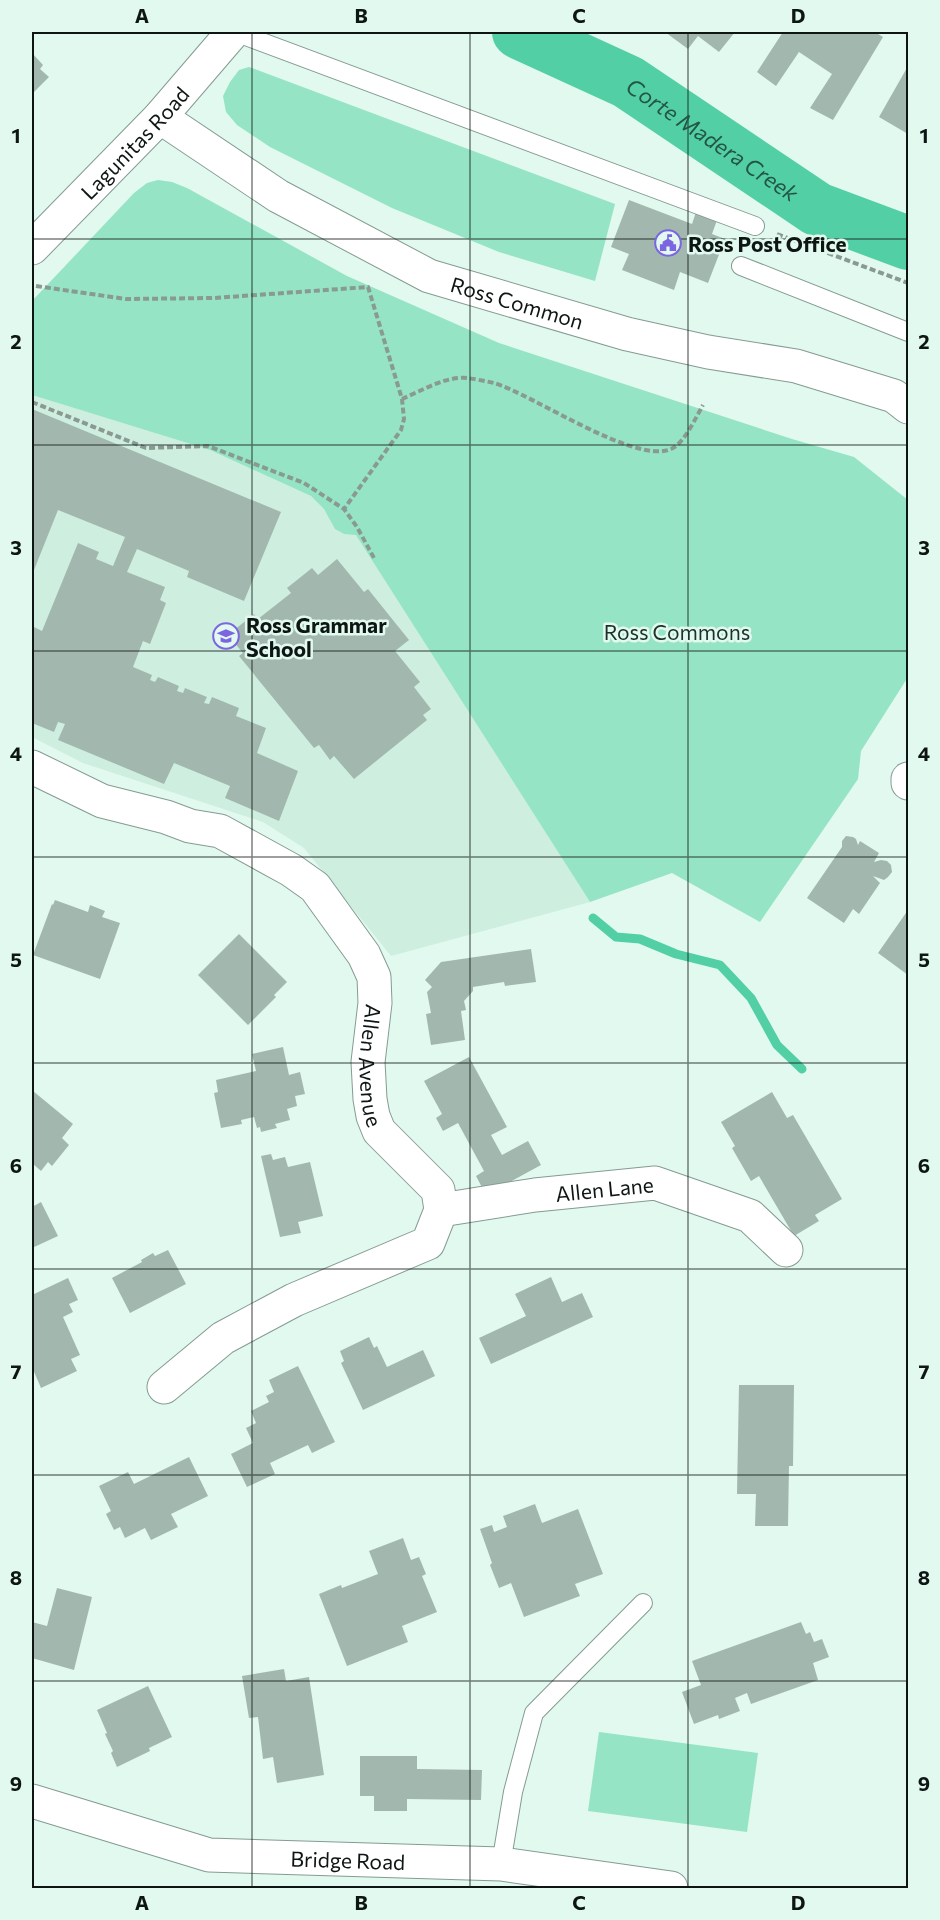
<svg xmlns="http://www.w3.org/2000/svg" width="940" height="1920" viewBox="0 0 940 1920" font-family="Commissioner,sans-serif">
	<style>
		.built { fill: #ceeee0 }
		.green { fill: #95e4c5 }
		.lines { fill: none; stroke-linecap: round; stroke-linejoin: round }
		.stream { stroke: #53cfa6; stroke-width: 9 }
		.river { stroke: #53cfa6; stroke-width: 54 }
		.building { fill: #a2b8af }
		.service-casing { stroke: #859b92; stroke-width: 20 }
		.minor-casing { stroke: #859b92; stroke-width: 35 }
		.tertiary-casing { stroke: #859b92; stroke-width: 35 }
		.path { stroke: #899a93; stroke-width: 4; stroke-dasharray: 6 3; stroke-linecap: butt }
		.service { stroke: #fff; stroke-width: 18 }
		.minor { stroke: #fff; stroke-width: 33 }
		.tertiary { stroke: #fff; stroke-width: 33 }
		.grid { fill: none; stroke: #0e1613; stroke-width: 1.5; stroke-opacity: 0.55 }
		.labels { text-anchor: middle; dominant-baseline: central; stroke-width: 5; stroke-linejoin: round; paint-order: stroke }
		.street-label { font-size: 21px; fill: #0e1613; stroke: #e1f9ee }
		.poi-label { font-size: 21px; font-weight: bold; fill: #0e1613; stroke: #e1f9ee; text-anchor: start }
		.park-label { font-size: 21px; fill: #1c3129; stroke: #e1f9ee }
		.water-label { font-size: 22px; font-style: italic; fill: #235644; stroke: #e1f9ee }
		.neatline { fill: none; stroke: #0e1613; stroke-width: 2 }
		.grid-label { font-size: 20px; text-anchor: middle; font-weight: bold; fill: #0e1613 }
	</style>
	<rect width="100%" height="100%" fill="#e1f9ee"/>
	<path class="built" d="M32 395 210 450 311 496 324 509 336 529 344 534H356L590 902 391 956 304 848 263 822 83 763 32 737Z"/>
	<path class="green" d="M249 67 615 204 595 281 499 252 392 208 270 147 237 125 226 112 223 96 230 82 239 70Z
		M158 180 172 182 187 188 347 276 499 343 792 439 854 457 908 500V677L861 751 858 779 760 922 672 873 590 902 356 535 344 534 335 529 324 509 311 496 210 450 32 395V301L134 193 147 183Z
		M599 1732 758 1753 747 1832 588 1811Z"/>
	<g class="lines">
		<path class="stream" d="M593 918 616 937 640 939 676 954 720 965 751 998 777 1045 802 1069"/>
		<path class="river" id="s1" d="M519 32 628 82 817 209 908 243"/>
	</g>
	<path class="building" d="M665 32H735L719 52 698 36 688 49Z
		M783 32H875L883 37 833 120 810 108 832 74 799 52 776 86 757 72Z
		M32 53 43 65 40 69 49 77 32 94Z
		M908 66V134L879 117Z
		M629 200 692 224 696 212 717 220 712 234 725 239 708 283 680 272 674 290 622 270 629 254 611 247Z
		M32 409 281 512 244 601 187 577 189 571 137 549 127 572 165 587 160 600 166 603 150 644 143 641 133 667 152 675 150 680 155 682 158 677 179 686 177 691 183 693 185 688 207 697 204 703 209 704 212 697 239 708 236 716 266 728 257 753 298 771 279 821 225 798 230 786 174 763 164 784 58 740 65 724 58 722 54 732 32 723V626L42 631 78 543 99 552 96 559 113 566 125 537 58 510 32 575Z
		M337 559 364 592 368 589 409 640 395 651 420 682 414 687 431 709 423 715 427 720 354 779 334 756 330 760 319 745 314 748 239 656 243 653 228 635 254 614 258 619 291 593 287 588 312 568 318 575Z
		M846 836 853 837 856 839 858 845 860 841 879 853 874 862 881 860 887 861 891 865 892 872 888 877 884 880 873 876 880 883 859 914 853 909 844 923 807 898 842 847V841Z
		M55 900 88 912 90 905 105 911 102 917 120 923 100 979 33 955 52 904 53 905Z
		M908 910V975L878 953Z
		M239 934 287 982 274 995 276 997 248 1025 198 975Z
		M531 949 536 982 505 986 504 982 473 987V991L464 1001 466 1010 461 1011 465 1040 431 1045 426 1014 431 1013 427 992 432 987 425 980 441 962Z
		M283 1047 289 1075 300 1072 305 1094 295 1096 297 1106 287 1109 290 1120 275 1124 277 1128 261 1132 260 1127 257 1128 254 1117 241 1120 242 1124 221 1128 214 1093 218 1092 216 1080 256 1071 252 1054Z
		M469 1057 507 1127 491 1135 502 1155 528 1141 541 1165 486 1195 476 1176 484 1171 458 1123 443 1131 436 1118 442 1114 424 1081Z
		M33 1091 73 1124 62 1138 69 1145 52 1166 48 1162 41 1171 32 1163V1093Z
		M772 1092 787 1118 793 1115 842 1199 815 1215 819 1221 794 1236 759 1176 751 1181 732 1148 735 1146 721 1122Z
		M271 1154 273 1160 285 1157 288 1167 310 1162 323 1216 298 1222 301 1233 280 1237 261 1156Z
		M41 1202 58 1236 32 1248V1207Z
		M168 1250 186 1284 130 1313 112 1278 142 1262 141 1260 153 1253 155 1256Z
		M551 1277 562 1302 582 1293 593 1317 491 1364 479 1338 526 1316 515 1294Z
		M68 1278 78 1300 69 1304 73 1312 63 1317 80 1355 71 1359 77 1371 41 1388 32 1367V1295Z
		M369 1337 374 1348 377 1346 387 1367 423 1350 435 1376 363 1410 341 1363 344 1361 340 1351Z
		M298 1366 335 1442 312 1453 308 1445 270 1463 275 1474 247 1487 231 1454 253 1443 246 1428 256 1423 251 1411 269 1402 266 1396 274 1392 269 1380Z
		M739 1385H794L793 1466H789L788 1526H755L756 1494H737Z
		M189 1457 208 1496 171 1514 178 1527 151 1540 145 1528 125 1538 120 1527 114 1530 106 1514 111 1511 99 1486 128 1472 134 1484Z
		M535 1504 542 1523 578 1509 603 1574 575 1584 580 1596 524 1617 511 1583 499 1588 490 1565 492 1563 480 1529 492 1525 494 1532 507 1527 503 1516Z
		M403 1538 411 1560 419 1557 426 1574 422 1576 437 1612 402 1626 408 1642 347 1666 319 1594 341 1585 342 1588 378 1574 369 1551Z
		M57 1588 92 1597 74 1670 32 1658V1622L47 1626Z
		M801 1622 806 1634 810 1632 814 1642 822 1639 829 1657 813 1663 818 1680 751 1704 747 1693 735 1698 740 1711 719 1719 718 1715 694 1724 682 1692 701 1685 692 1661Z
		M284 1669 286 1681 309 1677 324 1775 277 1783 273 1757 263 1759 258 1717 249 1718 242 1676Z
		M148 1686 172 1737 149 1748 150 1751 117 1767 111 1753 113 1751 105 1734 107 1733 97 1710Z
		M360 1756H417V1769L482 1770 481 1800 407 1799V1811H374V1796H360Z"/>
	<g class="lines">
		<g class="service-casing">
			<path id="service" d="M235 32 755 226
				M741 266 908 332
				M501 1864 513 1792 534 1713 643 1603"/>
		</g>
		<g class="minor-casing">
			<g id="minor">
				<path id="s2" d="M32 767 102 801 166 817 190 826 220 831 291 870 315 887 364 955 374 977 375 1003 368 1062 370 1099 373 1116 379 1131 438 1190 441 1210 428 1243 294 1300 223 1338 164 1387"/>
				<path d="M908 779V783"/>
				<path id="s3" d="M441 1210 535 1195 655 1183 750 1216 786 1250"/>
				<path id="s4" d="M32 1801 209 1855 501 1864 671 1888"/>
			</g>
		</g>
		<g class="tertiary-casing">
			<g id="tertiary">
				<path id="s5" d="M160 117 278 196 429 276 627 334 708 352 796 366 894 396 908 407"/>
				<path id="s6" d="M32 248 160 117 233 32"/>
			</g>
		</g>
		<path class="path" d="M777 234 908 283
			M36 286 126 299 214 298 368 287 402 399 404 419 401 430 344 509
			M402 399C421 391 445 376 467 378 475 379 485 381 494 383 532 394 635 465 671 449 684 444 696 417 703 405
			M32 402 146 448 208 446 304 483 344 509 357 527 374 558"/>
		<use href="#service" class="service"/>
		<use href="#minor" class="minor"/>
		<use href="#tertiary" class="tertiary"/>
	</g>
	<path class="grid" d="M252 32V1888M470 32V1888M688 32V1888M32 239H908M32 445H908M32 651H908M32 857H908M32 1063H908M32 1269H908M32 1475H908M32 1681H908"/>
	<defs>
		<g id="civic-ring" transform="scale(1.35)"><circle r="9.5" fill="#e1f9ee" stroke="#7c65e1" stroke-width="1.5"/><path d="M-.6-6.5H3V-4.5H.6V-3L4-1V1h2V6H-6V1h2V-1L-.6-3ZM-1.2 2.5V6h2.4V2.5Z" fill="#7c65e1"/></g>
		<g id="school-ring" transform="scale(1.35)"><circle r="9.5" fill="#e1f9ee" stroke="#7c65e1" stroke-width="1.5"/><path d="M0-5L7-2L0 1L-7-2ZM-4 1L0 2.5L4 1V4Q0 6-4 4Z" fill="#7c65e1"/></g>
	</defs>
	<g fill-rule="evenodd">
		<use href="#civic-ring" x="668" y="243"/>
		<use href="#school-ring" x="226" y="636"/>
	</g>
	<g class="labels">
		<g class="street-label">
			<text stroke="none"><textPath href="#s6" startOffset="147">Lagunitas Road</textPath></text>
			<text stroke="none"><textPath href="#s5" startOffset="405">Ross Common</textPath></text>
			<text stroke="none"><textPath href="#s2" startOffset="507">Allen Avenue</textPath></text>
			<text stroke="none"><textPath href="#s3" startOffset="165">Allen Lane</textPath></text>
			<text stroke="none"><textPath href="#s4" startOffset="324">Bridge Road</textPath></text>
		</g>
		<g class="poi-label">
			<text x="688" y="243">Ross Post Office</text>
			<text x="246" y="624">Ross Grammar<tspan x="246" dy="24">School</tspan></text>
		</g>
		<g class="park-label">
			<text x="677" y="631">Ross Commons</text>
		</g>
		<g class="water-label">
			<text stroke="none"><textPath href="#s1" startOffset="222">Corte Madera Creek</textPath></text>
		</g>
	</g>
	<rect width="940" height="1920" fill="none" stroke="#e1f9ee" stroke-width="66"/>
	<rect x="33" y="33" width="874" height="1854" class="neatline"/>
	<g class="grid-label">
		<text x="142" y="23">A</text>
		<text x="361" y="23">B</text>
		<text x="579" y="23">C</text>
		<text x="798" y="23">D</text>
		<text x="16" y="143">1</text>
		<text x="924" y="143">1</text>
		<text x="16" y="349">2</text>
		<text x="924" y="349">2</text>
		<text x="16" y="555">3</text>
		<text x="924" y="555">3</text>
		<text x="16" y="761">4</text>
		<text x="924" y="761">4</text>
		<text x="16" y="967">5</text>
		<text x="924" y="967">5</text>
		<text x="16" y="1173">6</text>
		<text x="924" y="1173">6</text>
		<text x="16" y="1379">7</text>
		<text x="924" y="1379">7</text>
		<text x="16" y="1585">8</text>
		<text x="924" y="1585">8</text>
		<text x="16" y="1791">9</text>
		<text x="924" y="1791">9</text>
		<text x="142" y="1910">A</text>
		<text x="361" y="1910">B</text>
		<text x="579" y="1910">C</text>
		<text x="798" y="1910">D</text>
	</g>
</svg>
